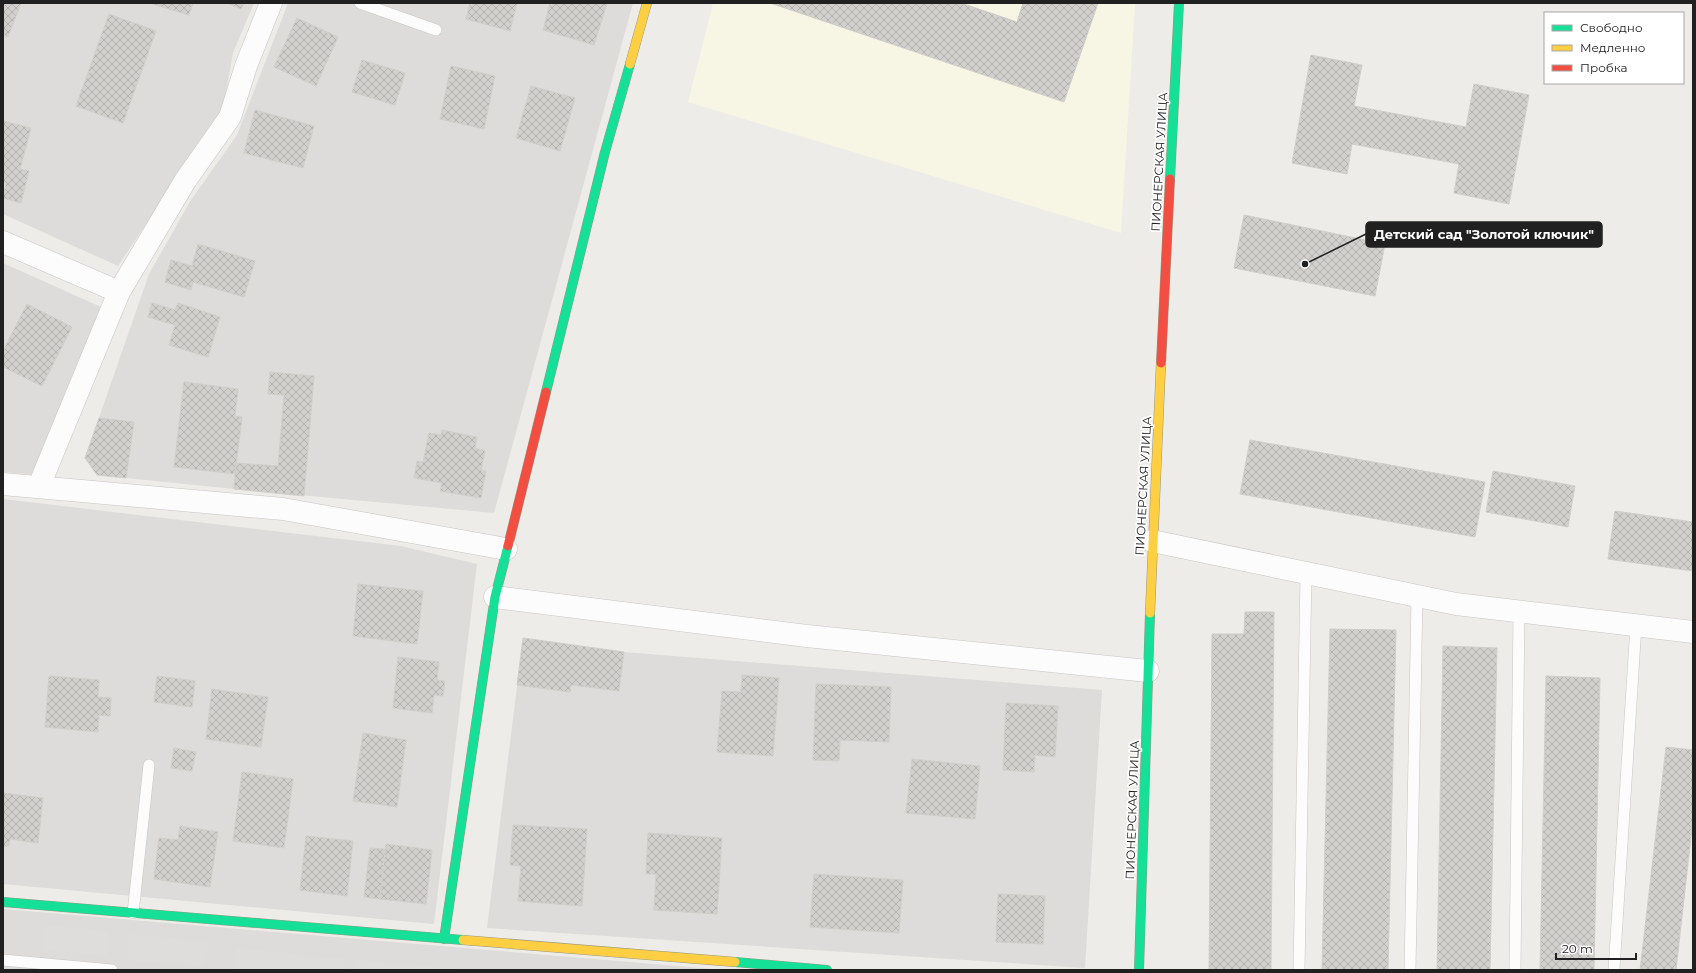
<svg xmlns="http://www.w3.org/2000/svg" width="1696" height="973" viewBox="0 0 1696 973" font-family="Montserrat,sans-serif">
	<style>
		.residential { fill: #dddcda }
		.education { fill: #f7f6e4 }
		.parking { fill: #dedddc }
		.building { fill: url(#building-cross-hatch); stroke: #d1ceca }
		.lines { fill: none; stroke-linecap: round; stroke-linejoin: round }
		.lane-casing { stroke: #c7c6c4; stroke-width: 12 }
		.street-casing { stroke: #c7c6c4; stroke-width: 23 }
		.fast-casing { stroke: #969880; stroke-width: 10 }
		.slow-casing { stroke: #969880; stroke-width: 10 }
		.jam-casing { stroke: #969880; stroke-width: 10 }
		.lane { stroke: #fcfcfc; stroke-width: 11 }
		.street { stroke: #fcfcfc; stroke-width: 22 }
		.fast { stroke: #16e098; stroke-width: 9 }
		.slow { stroke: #ffcf43; stroke-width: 9 }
		.jam { stroke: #f24e42; stroke-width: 9 }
		.labels { text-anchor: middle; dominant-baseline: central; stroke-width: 3.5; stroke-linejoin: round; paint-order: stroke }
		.street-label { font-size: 12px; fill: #202020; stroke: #fff }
		.leader { fill: none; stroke: #202020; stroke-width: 1.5 }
		.callout-dot { fill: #202020; stroke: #fff; stroke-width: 1.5 }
		.callout { fill: #202020; stroke: #202020; stroke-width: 1.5 }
		.callout-label { font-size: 13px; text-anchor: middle; font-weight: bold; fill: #fff }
	</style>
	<defs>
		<pattern id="building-cross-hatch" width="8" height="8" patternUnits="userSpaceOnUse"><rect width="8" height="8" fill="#d2d0cd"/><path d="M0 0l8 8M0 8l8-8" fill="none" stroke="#b4b2b0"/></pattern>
	</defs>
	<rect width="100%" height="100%" fill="#eeece8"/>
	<path class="residential" d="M3 3H254L233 53 223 109 118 266 3 214Z
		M288 3H633L494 513 234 489 97 475 85 458 149 274 191 200 237 135Z
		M3 263 101 307 37 475 3 472Z
		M3 499 401 546 477 564 434 924 3 884Z
		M523 638 624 652 1102 690 1085 968 487 928Z
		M3 909 725 970H3Z"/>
	<path class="education" d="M713 3H1135L1121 233 688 102Z"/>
	<path class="parking" d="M46 925 109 931 107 956 44 950Z
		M129 934 208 941 206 967 127 960Z
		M236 948 345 959 344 970H234Z
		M356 960 476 970H355Z"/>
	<path class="building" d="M3 3H21L8 37 3 35Z
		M149 3H193L189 15Z
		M228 3H244L241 9Z
		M470 3H517L510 31 466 19Z
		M550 3H607L594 45 543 30Z
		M770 3H961L1017 22 1023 3H1098L1064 102Z
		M109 14 156 31 123 123 76 106Z
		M297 18 338 37 316 86 274 67Z
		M1311 55 1362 65 1354 106 1466 127 1474 84 1529 95 1509 204 1454 193 1459 164 1352 144 1347 174 1292 163Z
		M362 60 405 73 395 105 352 92Z
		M451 66 495 76 484 129 440 119Z
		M531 86 575 98 560 151 516 138Z
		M255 110 314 126 303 168 244 153Z
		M3 121 31 128 20 169 29 171 21 203 3 198 6 183 3 182Z
		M1244 215 1385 244 1375 296 1234 268Z
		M198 244 255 261 244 297 193 282 191 290 165 282 171 260 192 266Z
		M152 303 175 310 178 303 220 317 208 357 169 345 175 325 148 317Z
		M27 304 72 327 42 386 3 367V351Z
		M270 372 314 376 304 496 234 489 236 463 278 466 284 395 268 394Z
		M184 382 238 389 235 416 242 417 235 474 174 467Z
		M99 418 134 422 126 478 97 475 85 458Z
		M442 430 477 437 475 448 485 451 481 470 486 471 481 498 440 491 442 483 414 478 417 461 423 462 429 433 441 435Z
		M1250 440 1485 482 1475 537 1240 494Z
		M1493 471 1575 486 1568 527 1486 512Z
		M1615 511 1693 522V571L1608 559Z
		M358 584 423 591 417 644 353 636Z
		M1245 612H1274L1271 970H1209L1212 634H1244Z
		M1330 629 1396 630 1388 970H1322Z
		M523 638 624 652 619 691 571 685 570 692 517 685Z
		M1443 646 1497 648 1490 970H1437Z
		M398 657 439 662 437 680 445 681 443 696 434 695 432 713 393 708Z
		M742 675 779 678 773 756 717 752 722 691 741 692Z
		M49 676 99 680 98 697 111 698 110 716 99 715 98 732 45 727Z
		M157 676 195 681 192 707 154 702Z
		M1546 676 1600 678 1594 970H1540Z
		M816 684 891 687 889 742 840 740 839 761 813 760Z
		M212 689 268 697 261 747 206 739Z
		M1006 703 1058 706 1055 757 1035 755 1034 772 1003 770Z
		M363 733 406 740 397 807 353 801Z
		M1666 747 1693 750V819L1676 970H1640Z
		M174 748 196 752 192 771 171 768Z
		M912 759 980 766 975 819 906 813Z
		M242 772 293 779 284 848 233 841Z
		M3 793 43 798 38 843 10 839 9 846H3Z
		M513 825 587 829 582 906 518 901 521 866 510 865Z
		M180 826 218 832 210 887 154 879 159 838 178 840Z
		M648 833 722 838 717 914 654 910 656 874H646Z
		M306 836 353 841 347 896 300 890Z
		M386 844 432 850 426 904 380 899Z
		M370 848 385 849 380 899 364 897Z
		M814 874 903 880 899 933 810 927Z
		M998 894 1045 896 1043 944 996 942Z"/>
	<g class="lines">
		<g class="lane-casing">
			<path id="lane" d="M360 3 436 30
				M133 913 149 765
				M3 960 112 970
				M1299 970 1306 573
				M1410 970 1417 596
				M1515 970 1519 611
				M1614 970 1636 625"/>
		</g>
		<g class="street-casing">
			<path id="street" d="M3 242 119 292
				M3 484 283 509 506 549
				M39 486 119 292 185 181 230 117 246 66 271 3
				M1152 541 1456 604 1693 632
				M495 597 807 636 1148 671"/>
		</g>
		<g class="fast-casing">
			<path id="fast" d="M1170 179 1179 3
				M546 392 605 152 630 64
				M3 902 463 940
				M444 939 495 597 508 546
				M735 962 827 970
				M1139 970 1150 613"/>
		</g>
		<g class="slow-casing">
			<path id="slow" d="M630 64 647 3
				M1150 613 1161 363
				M463 940 735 962"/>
		</g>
		<g class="jam-casing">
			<path id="jam" d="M1161 363 1170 179
				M508 546 546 392"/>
		</g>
		<use href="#lane" class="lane"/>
		<use href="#street" class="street"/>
		<use href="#fast" class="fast"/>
		<use href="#slow" class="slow"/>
		<use href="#jam" class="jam"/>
	</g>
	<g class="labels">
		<g class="street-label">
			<text transform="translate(1159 162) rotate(-87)">ПИОНЕРСКАЯ УЛИЦА</text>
			<text transform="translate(1143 486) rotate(-87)">ПИОНЕРСКАЯ УЛИЦА</text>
			<text transform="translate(1132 810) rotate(-88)">ПИОНЕРСКАЯ УЛИЦА</text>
		</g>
	</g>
	<path class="leader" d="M1305 264L1366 234"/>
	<circle class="callout-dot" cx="1305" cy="264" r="4"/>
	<rect class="callout" x="1366" y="222" width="236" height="25" rx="4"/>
	<g class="callout-label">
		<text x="1484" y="239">Детский сад "Золотой ключик"</text>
	</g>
	<rect width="1696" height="973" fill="none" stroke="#202020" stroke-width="8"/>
	<rect x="1544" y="12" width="140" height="72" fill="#ffffff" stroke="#a6a6a6"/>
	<rect x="1552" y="25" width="20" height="6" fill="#16e098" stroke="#a6a6a6"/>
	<text x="1580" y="32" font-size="12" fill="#202020">Свободно</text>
	<rect x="1552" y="45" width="20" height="6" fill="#ffcf43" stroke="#a6a6a6"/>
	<text x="1580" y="52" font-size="12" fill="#202020">Медленно</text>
	<rect x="1552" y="65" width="20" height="6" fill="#f24e42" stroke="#a6a6a6"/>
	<text x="1580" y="72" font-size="12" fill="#202020">Пробка</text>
	<path d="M1556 953v6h80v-6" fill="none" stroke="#202020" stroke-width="2"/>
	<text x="1562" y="953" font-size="12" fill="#202020" stroke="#ffffff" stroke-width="3" paint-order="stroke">20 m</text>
</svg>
